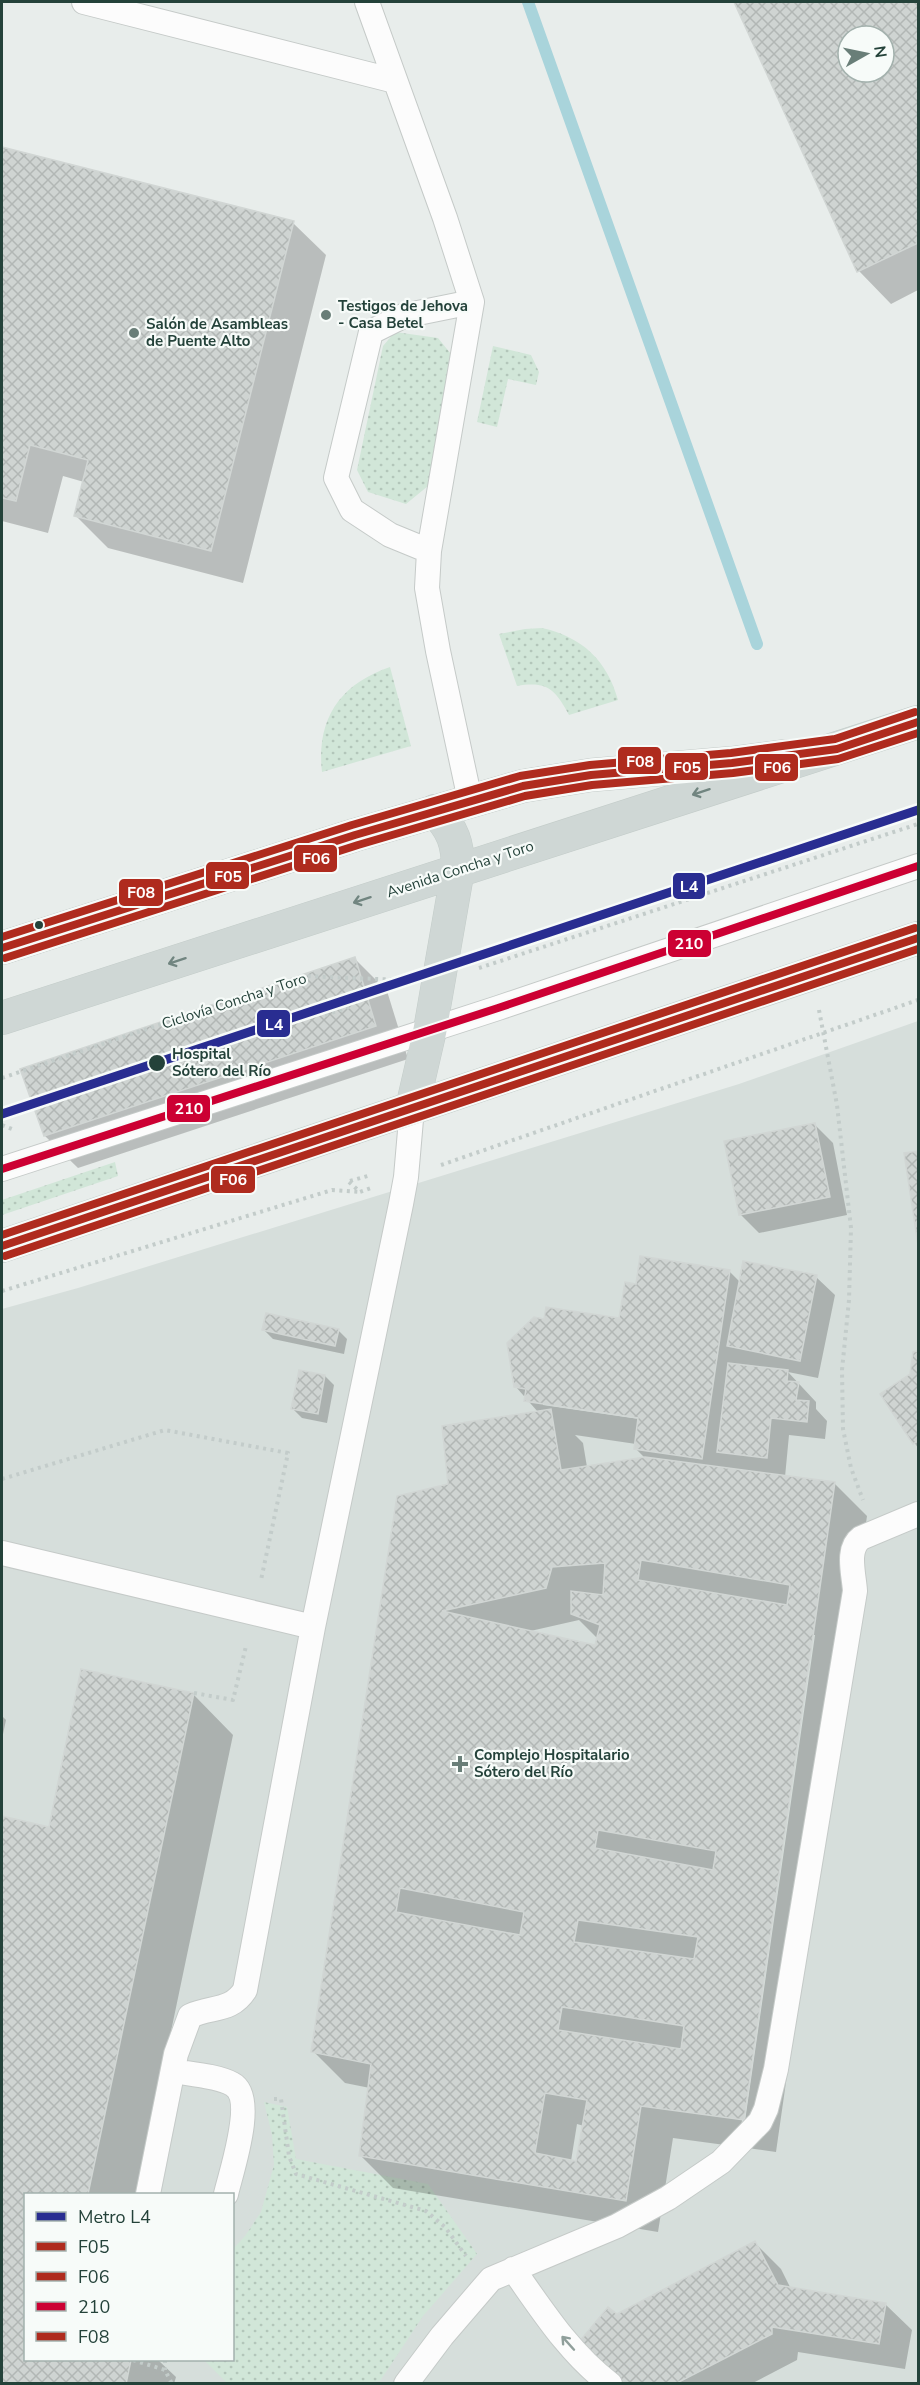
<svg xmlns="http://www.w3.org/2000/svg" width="920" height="2385" viewBox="0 0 920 2385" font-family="'Nunito Sans',sans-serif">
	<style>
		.built { fill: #d6dedb; fill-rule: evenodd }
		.grass { fill: url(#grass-dots) }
		.shadow { fill: #0003; fill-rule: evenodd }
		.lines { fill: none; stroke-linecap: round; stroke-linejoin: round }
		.stream { stroke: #a9d4db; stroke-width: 12 }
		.building { fill: url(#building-cross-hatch); stroke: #d1d6d4; stroke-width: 1.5; fill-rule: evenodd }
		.lane-casing { stroke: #c5cac8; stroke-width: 26 }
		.secondary-casing { stroke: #c3cbc8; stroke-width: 34 }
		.primary-casing { stroke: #c3ccc9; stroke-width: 34 }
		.path { stroke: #c3ccca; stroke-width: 4; stroke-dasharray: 3 4.5; stroke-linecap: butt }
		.lane { stroke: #fcfcfc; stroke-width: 24 }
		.secondary { stroke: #fcfcfc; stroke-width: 33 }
		.primary { stroke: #cfd7d5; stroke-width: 33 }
		.bus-1-casing { stroke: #f7fbf9; stroke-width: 12 }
		.bus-2-casing { stroke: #f7fbf9; stroke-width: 12 }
		.bus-3-casing { stroke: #f7fbf9; stroke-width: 12 }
		.bus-4-casing { stroke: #f7fbf9; stroke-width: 12 }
		.bus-1 { stroke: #af2b1e; stroke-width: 8 }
		.bus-2 { stroke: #af2b1e; stroke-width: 8 }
		.bus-3 { stroke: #c03; stroke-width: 8 }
		.bus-4 { stroke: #af2b1e; stroke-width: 8 }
		.metro-1-casing { stroke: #f7fbf9; stroke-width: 14 }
		.metro-1 { stroke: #292d91; stroke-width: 9 }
		.oneway { stroke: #718580 }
		.oneway2 { stroke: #909f9b }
		.poi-dot { fill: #697e78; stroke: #f7fbf9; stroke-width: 2 }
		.bus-dot { fill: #24423a; stroke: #f7fbf9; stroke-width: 2 }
		.labels { text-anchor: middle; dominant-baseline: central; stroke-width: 4.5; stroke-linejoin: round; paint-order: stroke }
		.poi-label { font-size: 15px; font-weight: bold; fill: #24423a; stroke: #f7fbf9; text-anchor: start }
		.street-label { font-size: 15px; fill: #24423a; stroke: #f7fbf9 }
		.stop-label { font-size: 15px; font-weight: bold; fill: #24423a; stroke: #f7fbf9; text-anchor: start }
		.line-badge { stroke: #f7fbf9; stroke-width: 2 }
		.badge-label { font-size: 16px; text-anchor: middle; font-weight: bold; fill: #fff }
	</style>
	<defs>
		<pattern id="grass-dots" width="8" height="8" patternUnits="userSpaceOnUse" patternTransform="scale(1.5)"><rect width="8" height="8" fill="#d1e6d8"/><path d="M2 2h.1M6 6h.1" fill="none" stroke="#b3c6ba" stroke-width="1.8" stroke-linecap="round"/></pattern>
		<pattern id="building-cross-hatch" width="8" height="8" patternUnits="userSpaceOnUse" patternTransform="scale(1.5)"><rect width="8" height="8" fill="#cfd4d2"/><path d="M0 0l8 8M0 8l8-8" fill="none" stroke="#b2b7b5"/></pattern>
	</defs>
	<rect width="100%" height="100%" fill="#e8edeb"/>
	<path class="built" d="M918 1021V2383L2 2384V1309L78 1288 739 1084ZM26 2194H232V2360H26Z"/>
	<path class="grass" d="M395 332 438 338 451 354 428 486 406 504 368 492 357 470 383 346Z
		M493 346 531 355 539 372 536 385 508 379 497 427 477 422Z
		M542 628C582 637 607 660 618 700L569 715C555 689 547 681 517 686L499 634 525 629Z
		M390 667 411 746 322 772C316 719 340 684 390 667Z
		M115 1162 118 1176 2 1215V1200Z
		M264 2102 287 2107 296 2159 428 2184 477 2254 423 2316 380 2381 364 2384 227 2383 204 2360H232L233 2249 245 2236 261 2212 274 2165 272 2135Z"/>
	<path class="shadow" d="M736 2H918V290L891 304 859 271ZM848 36H884V72H848Z
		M2 148 293 223 326 255 243 583 108 548 76 516 84 482 63 476 48 533 2 521Z
		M355 959 387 991 408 1059 78 1168 45 1136 22 1070Z
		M815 1125 833 1143 847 1215 759 1233 740 1214Z
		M918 1152V1236L906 1154Z
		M729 1271 741 1283 816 1277 835 1295 818 1378 788 1372 816 1402V1409L827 1421 825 1439 789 1435 785 1477 835 1484 867 1516 776 2152 673 2138 658 2232 393 2188 361 2156 370 2088 345 2083 313 2051 449 1486 538 1412 516 1387 546 1320H620L637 1286ZM543 1402 646 1417V1420L543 1405ZM575 1435 636 1444 635 1448 645 1458 587 1467 583 1443ZM579 1620 598 1639 596 1647 526 1632ZM812 1635H815L744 2128 741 2127ZM577 2124 584 2126 577 2162 571 2161Z
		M264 1330H338L347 1339 344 1354 273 1339Z
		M915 1353H918V1448L882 1394 912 1375Z
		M325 1376 334 1385 327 1423 302 1418 293 1409Z
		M193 1694 233 1735 137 2194H26V2360H158L176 2377 174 2384H2V1817L50 1829Z
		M2 1716 6 1720 2 1739Z
		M755 2243 781 2269 791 2289 885 2304 912 2330 905 2369 798 2352 797 2360 751 2384H615L617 2316Z"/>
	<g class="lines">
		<path class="stream" d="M528 2 757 644"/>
	</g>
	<path class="building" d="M734 2H918V243L857 272ZM848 36H884V72H848Z
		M2 147 294 221 211 551 74 516 88 460 30 445 16 501 2 498Z
		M355 957 376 1026 44 1136 20 1069Z
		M815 1123 830 1197 739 1215 724 1141Z
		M918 1151V1245L904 1153Z
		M640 1256 730 1270 702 1459 634 1449 638 1418 524 1401 526 1389 514 1387 507 1343 534 1317 544 1319 546 1307 619 1318 625 1282 636 1284Z
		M743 1261 817 1275 800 1361 727 1346Z
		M266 1313 339 1329 335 1346 262 1330Z
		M918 1351V1441L913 1444 880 1394 910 1374 913 1352Z
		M728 1363 788 1370 787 1381 799 1382 796 1400 809 1401 807 1422 771 1418 767 1458 717 1452Z
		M299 1370 325 1375 318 1414 291 1409Z
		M551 1409 561 1470 645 1457 835 1482 744 2120 641 2106 626 2201 359 2156 371 2064 311 2052 397 1496 448 1484 442 1426ZM641 1560 790 1585 787 1605 638 1580ZM605 1563 603 1595 571 1591V1614L600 1625 595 1645 442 1611 546 1588 552 1567ZM598 1830 716 1851 713 1870 595 1848ZM400 1888 524 1912 520 1935 396 1912ZM578 1920 698 1937 694 1959 574 1942ZM562 2007 684 2026 681 2049 558 2030ZM545 2093 587 2100 576 2161 535 2153Z
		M81 1669 194 1693 88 2194H26V2360H131L126 2384H2V1816L49 1827Z
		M755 2241 778 2285 886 2303 879 2344 772 2327V2334L675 2384H618L575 2347 608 2307 617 2314Z"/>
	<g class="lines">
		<g class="lane-casing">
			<path id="lane" d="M84 2 395 81
				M367 2 445 218 472 302 429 551 427 588 438 651 470 800
				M429 551 390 535 352 510 336 478 371 332 403 316 472 302
				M2 1169 498 1008 918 866
				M2 1553 313 1627
				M173 2071C190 2074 218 2076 232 2084 257 2097 231 2172 226 2194
				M148 2194 176 2054 190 2016C212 2006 231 2012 245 1990L313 1627 401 1204 406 1177 412 1108
				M513 2269C542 2310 569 2353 610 2384
				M406 2384 442 2336 491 2279 617 2226 668 2198 721 2162 760 2122 766 2109 776 2069 855 1591C854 1574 846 1549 861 1538L918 1514"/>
		</g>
		<g class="secondary-casing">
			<path id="secondary" d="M2 948 355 835 523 786 591 775 732 763 785 756"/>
		</g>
		<g class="primary-casing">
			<path id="primary" d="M2 1018 918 722
				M412 1108 430 1030 458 869C458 844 453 829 435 811
				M2 1246 918 938"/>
		</g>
		<path class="path" d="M479 968 918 824
			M819 1010 837 1105 851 1228 849 1300 842 1370 843 1429 851 1468 863 1500
			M325 1015 352 1006
			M2 1078 303 976 402 980
			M2 1125 12 1129
			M441 1165 918 1000
			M350 1181 371 1175
			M349 1182 360 1192 371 1188
			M2 1291 332 1190 360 1192
			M2 1479 165 1430 288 1453 261 1580
			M194 1693 233 1700 246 1646
			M274 2099H281L289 2156 296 2174 426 2211 445 2227 466 2256
			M133 2360 165 2370 172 2384
			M165 2360V2370"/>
		<use href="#lane" class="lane"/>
		<use href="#secondary" class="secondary"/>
		<use href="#primary" class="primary"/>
		<g class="bus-1-casing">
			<path id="bus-1" d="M2 948 355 835 523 786 591 775 732 763 837 749 918 722
				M2 1246 918 938"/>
		</g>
		<g class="bus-2-casing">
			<path id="bus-2" d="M5 958 358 845 525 796 592 785 733 773 838 759 918 733
				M5 1256 918 949"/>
		</g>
		<g class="bus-3-casing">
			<path id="bus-3" d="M2 1169 498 1008 918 866"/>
		</g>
		<g class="bus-4-casing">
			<path id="bus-4" d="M2 937 352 825 520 776 590 765 731 753 835 739 915 712
				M2 1235 915 928"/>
		</g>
		<use href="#bus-1" class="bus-1"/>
		<use href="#bus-2" class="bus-2"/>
		<use href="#bus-3" class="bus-3"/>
		<use href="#bus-4" class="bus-4"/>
		<g class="metro-1-casing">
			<path id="metro-1" d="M2 1114 918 810"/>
		</g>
		<use href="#metro-1" class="metro-1"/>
	</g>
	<defs><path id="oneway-shaft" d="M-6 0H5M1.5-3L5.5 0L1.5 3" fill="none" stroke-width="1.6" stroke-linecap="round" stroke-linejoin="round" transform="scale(1.5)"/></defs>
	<g class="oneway">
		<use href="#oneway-shaft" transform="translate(701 792) rotate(162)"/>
		<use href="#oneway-shaft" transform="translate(362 900) rotate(162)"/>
		<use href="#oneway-shaft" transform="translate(177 961) rotate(162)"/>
	</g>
	<use class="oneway2" href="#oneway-shaft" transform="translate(568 2343) rotate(-132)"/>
	<g class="poi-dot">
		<circle cx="326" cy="315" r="6"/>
		<circle cx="134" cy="333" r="6"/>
		<path d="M457 1755h6v6h6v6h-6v6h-6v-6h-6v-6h6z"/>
	</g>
	<g class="bus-dot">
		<circle cx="39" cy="925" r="5"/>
		<circle cx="157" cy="1063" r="9"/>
	</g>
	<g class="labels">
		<g class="poi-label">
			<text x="338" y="306">Testigos de Jehova<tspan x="338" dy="17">- Casa Betel</tspan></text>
			<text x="146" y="324">Salón de Asambleas<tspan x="146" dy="17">de Puente Alto</tspan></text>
			<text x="474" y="1755">Complejo Hospitalario<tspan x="474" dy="17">Sótero del Río</tspan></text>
		</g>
		<g class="street-label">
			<text transform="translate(460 869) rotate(-18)">Avenida Concha y Toro</text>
			<text transform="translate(234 1001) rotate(-18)">Ciclovía Concha y Toro</text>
		</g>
		<g class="stop-label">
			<text x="172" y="1054">Hospital<tspan x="172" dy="17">Sótero del Río</tspan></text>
		</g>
	</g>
	<g class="line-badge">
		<rect x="617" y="746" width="45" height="29" rx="6" fill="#af2b1e"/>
		<rect x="664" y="752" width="45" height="29" rx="6" fill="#af2b1e"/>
		<rect x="754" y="753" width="45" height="29" rx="6" fill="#af2b1e"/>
		<rect x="293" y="844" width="45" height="29" rx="6" fill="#af2b1e"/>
		<rect x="205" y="861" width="45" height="29" rx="6" fill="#af2b1e"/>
		<rect x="672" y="872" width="34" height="28" rx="6" fill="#292d91"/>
		<rect x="118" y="878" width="46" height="29" rx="6" fill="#af2b1e"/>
		<rect x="667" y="929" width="45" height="29" rx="6" fill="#c03"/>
		<rect x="256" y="1009" width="35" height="29" rx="6" fill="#292d91"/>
		<rect x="166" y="1094" width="45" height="29" rx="6" fill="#c03"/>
		<rect x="210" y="1165" width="46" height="29" rx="6" fill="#af2b1e"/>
	</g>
	<g class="badge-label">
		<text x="640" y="767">F08</text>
		<text x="687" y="773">F05</text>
		<text x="777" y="773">F06</text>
		<text x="316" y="864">F06</text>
		<text x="228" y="882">F05</text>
		<text x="689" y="892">L4</text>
		<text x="141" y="898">F08</text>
		<text x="689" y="949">210</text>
		<text x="274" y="1030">L4</text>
		<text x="189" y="1114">210</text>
		<text x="233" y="1185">F06</text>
	</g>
	<rect width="920" height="2385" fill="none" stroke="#24423a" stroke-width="6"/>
	<rect x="24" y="2193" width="210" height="168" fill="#f7fbf9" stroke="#a3b1ad" stroke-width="1.5"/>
	<rect x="36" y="2212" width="30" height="9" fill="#292d91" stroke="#a3b1ad" stroke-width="1.5"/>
	<text x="78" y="2223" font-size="18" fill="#24423a">Metro L4</text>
	<rect x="36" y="2242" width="30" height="9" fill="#af2b1e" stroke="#a3b1ad" stroke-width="1.5"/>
	<text x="78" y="2253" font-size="18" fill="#24423a">F05</text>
	<rect x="36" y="2272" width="30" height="9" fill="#af2b1e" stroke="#a3b1ad" stroke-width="1.5"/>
	<text x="78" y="2283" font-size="18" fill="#24423a">F06</text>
	<rect x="36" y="2302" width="30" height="9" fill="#cc0033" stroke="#a3b1ad" stroke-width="1.5"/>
	<text x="78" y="2313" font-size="18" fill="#24423a">210</text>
	<rect x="36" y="2332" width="30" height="9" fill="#af2b1e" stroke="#a3b1ad" stroke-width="1.5"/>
	<text x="78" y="2343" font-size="18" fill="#24423a">F08</text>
	<g transform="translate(866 54) rotate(81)"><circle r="28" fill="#f7fbf9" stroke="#a3b1ad" stroke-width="1.5"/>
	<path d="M0-4.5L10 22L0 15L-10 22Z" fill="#697e78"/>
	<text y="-9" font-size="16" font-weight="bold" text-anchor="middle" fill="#24423a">N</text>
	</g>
</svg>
